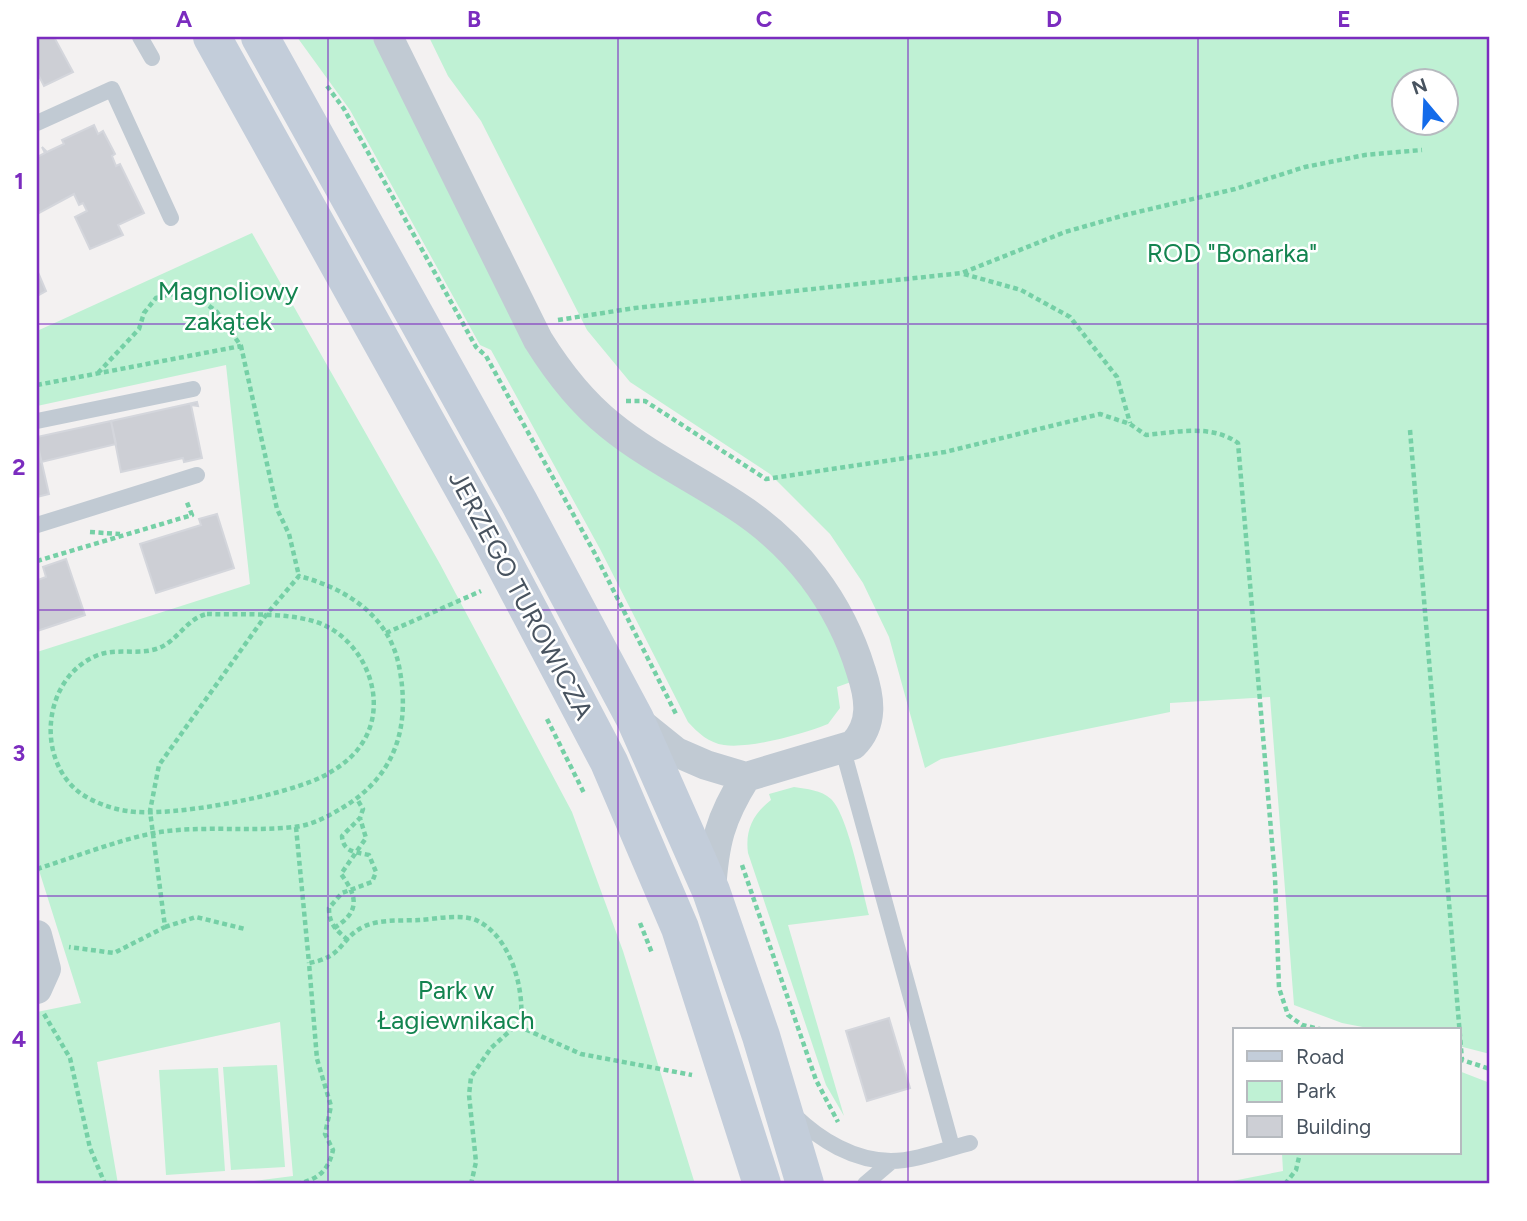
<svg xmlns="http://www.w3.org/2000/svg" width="1527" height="1221" viewBox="0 0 1527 1221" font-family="Figtree,sans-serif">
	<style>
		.green { fill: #bff1d4; fill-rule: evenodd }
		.building { fill: #cdcfd5; stroke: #d4d6dc; stroke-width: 2 }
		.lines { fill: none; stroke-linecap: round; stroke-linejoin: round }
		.path { stroke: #75d0a6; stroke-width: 4.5; stroke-dasharray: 5 3.5; stroke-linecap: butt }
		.service { stroke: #c1cad3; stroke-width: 16 }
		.minor { stroke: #c1cad3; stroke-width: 30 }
		.secondary { stroke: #c3cdda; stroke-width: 38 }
		.grid { fill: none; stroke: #7b2cbf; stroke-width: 2; stroke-opacity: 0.55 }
		.labels { text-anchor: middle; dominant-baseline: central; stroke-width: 5; stroke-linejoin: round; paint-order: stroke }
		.park-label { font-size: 26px; fill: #148450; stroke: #fff }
		.street-label { font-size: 26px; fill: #48535f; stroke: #fff }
		.neatline { fill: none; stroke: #7b2cbf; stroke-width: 2.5 }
		.grid-label { font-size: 23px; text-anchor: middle; font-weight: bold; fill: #7b2cbf }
	</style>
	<rect width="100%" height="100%" fill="#f3f1f1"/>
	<path class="green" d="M297 37H372L531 354 769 547 805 587 831 630 851 682 837 687 840 708 828 724C806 733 751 749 724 745 709 743 698 733 688 722L600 549 491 350 480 345 350 110Z
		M429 37H1490V1054L1459 1046V1030H1378L1342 1023 1294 1005 1270 697 1170 703V712L941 759 925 768 889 637 863 583 830 534 770 474 630 382 587 330 481 121 448 76ZM1404 80H1446V122H1404Z
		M252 233 440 564 572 812 623 951 695 1184H230L293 1176 280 1022 97 1062 118 1184H37V1012L81 1003 37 864V652L250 584 226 365 37 406V331Z
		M794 787C807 789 821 790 831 799 848 815 862 889 869 915L788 925 844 1116 826 1085 748 853C745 830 753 814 771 800L769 794Z
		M277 1065 285 1167 231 1170 223 1067Z
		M218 1068 225 1171 166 1175 159 1070Z
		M1459 1071 1490 1083V1184H1217L1283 1171 1282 1153H1459Z"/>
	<path class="building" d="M37 37H54L73 72 44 86 37 72Z
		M94 125 98 134 103 131 115 154 112 156 116 166 120 164 144 213 118 225 123 235 90 249 75 217 87 211 83 203 79 205 74 194 37 214V157L45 153 42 147 47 152 64 144 62 140Z
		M37 270 46 291 37 296Z
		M197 402 198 406 191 405 202 458 184 462 183 458 121 472 111 421Z
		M111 421 116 444 41 462 37 437Z
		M37 442 49 494 37 497Z
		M217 514 234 568 156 593 140 544 201 525 199 519Z
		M66 559 85 615 37 631V577L38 580 46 577 43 567Z
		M889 1018 910 1088 867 1101 846 1031Z"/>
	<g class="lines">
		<path class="path" d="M327 86 344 109 476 347 486 356 594 552 676 714
			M964 274 1021 290 1070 317 1117 377 1130 423
			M558 320 635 308 962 273 1065 232 1125 215 1235 189 1305 167 1365 155 1422 150
			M98 373 139 329 144 313 156 298 171 294 196 296 217 312 241 346 277 509 289 534 299 576
			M37 385 241 346
			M626 401H645L766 479 945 452 1100 414 1130 424 1146 435C1178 432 1211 424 1238 443L1275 877 1279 988 1288 1015 1302 1025 1324 1030
			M1410 430 1462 1060
			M90 532 120 534
			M37 561 192 515 186 500
			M207 614C241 615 280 612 313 621 363 635 392 701 361 745 353 757 341 766 329 773 293 795 170 818 128 811 112 809 96 803 83 795 34 762 42 677 98 655 117 648 138 655 156 649 177 643 185 619 207 614Z
			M386 633 481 591
			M547 719 585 795
			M296 827 309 963
			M742 865 816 1080 838 1122
			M37 869C75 857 115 841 154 833 199 825 248 832 293 827 310 826 327 817 342 808 396 776 411 726 399 666 389 615 345 588 299 576L266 615 159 765 150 811 165 927 114 953 69 947
			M640 923 652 953
			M165 927 196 917 245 929
			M334 928C360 912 358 897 341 874L366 838 360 818
			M348 940C336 930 329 924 329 908L342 893 372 882 376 872 369 855C355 852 343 852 342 836L360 818 363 809 357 799
			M44 1014 70 1058 90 1148 105 1184
			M518 1026 581 1054 692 1075
			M1459 1059 1490 1069
			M296 1184C317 1180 328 1172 333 1150L325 1134 331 1106 317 1059 309 963C345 957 339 938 365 926 381 919 402 921 419 920 437 919 462 913 478 921 511 938 524 988 521 1021L491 1048 471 1077 469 1095 476 1162 471 1184
			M1285 1184 1296 1170 1300 1153"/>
		<path class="service" d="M140 37 152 58
			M37 123 112 89 171 218
			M37 421 193 389
			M37 525 197 475
			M843 750 952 1147
			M795 1116C820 1140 854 1161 891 1161 916 1161 946 1149 970 1143
			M865 1184 892 1161"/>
		<path class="minor" d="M388 37 538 340C558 372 580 401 610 425 648 456 694 478 735 505 796 544 840 602 861 671 870 698 874 724 853 745L746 777 706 765 676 752 635 719
			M711 891C714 843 720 818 746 777
			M37 935 46 969 37 989"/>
		<path class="secondary" d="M212 37 487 531 609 762 680 928 762 1184
			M260 37 519 502 635 719 711 891 761 1036 805 1184"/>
	</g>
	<path class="grid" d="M328 37V1184M618 37V1184M908 37V1184M1198 37V1184M37 324H1490M37 610H1490M37 896H1490"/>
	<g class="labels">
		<g class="park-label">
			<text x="1232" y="253">ROD "Bonarka"</text>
			<text x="228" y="291">Magnoliowy<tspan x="228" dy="30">zakątek</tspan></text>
			<text x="456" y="990">Park w<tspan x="456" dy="30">Łagiewnikach</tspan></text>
		</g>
		<g class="street-label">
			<text transform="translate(521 595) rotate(62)">JERZEGO TUROWICZA</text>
		</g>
	</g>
	<rect width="1527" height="1221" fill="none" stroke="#ffffff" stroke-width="77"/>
	<rect x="1233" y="1028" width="228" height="126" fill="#ffffff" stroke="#b6babf" stroke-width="2"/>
	<rect x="1247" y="1051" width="35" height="10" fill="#c3cdda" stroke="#b6babf" stroke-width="2"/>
	<text x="1296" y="1064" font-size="21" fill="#48535f">Road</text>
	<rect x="1247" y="1081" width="35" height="21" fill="#bff1d4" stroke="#b6babf" stroke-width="2"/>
	<text x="1296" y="1098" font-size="21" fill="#48535f">Park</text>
	<rect x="1247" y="1116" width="35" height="21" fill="#cdcfd5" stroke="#b6babf" stroke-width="2"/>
	<text x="1296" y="1134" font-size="21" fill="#48535f">Building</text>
	<g transform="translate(1425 102) rotate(341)"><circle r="33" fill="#ffffff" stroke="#b6babf" stroke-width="2"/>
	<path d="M0-5L12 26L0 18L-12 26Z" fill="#136bea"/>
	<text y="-10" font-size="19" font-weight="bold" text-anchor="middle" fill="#48535f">N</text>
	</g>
	<rect x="38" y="38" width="1450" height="1144" class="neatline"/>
	<g class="grid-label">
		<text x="184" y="27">A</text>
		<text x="474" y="27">B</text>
		<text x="764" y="27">C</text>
		<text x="1054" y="27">D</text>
		<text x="1344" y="27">E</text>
		<text x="19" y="189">1</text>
		<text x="19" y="475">2</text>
		<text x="19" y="761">3</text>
		<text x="19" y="1047">4</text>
	</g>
</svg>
